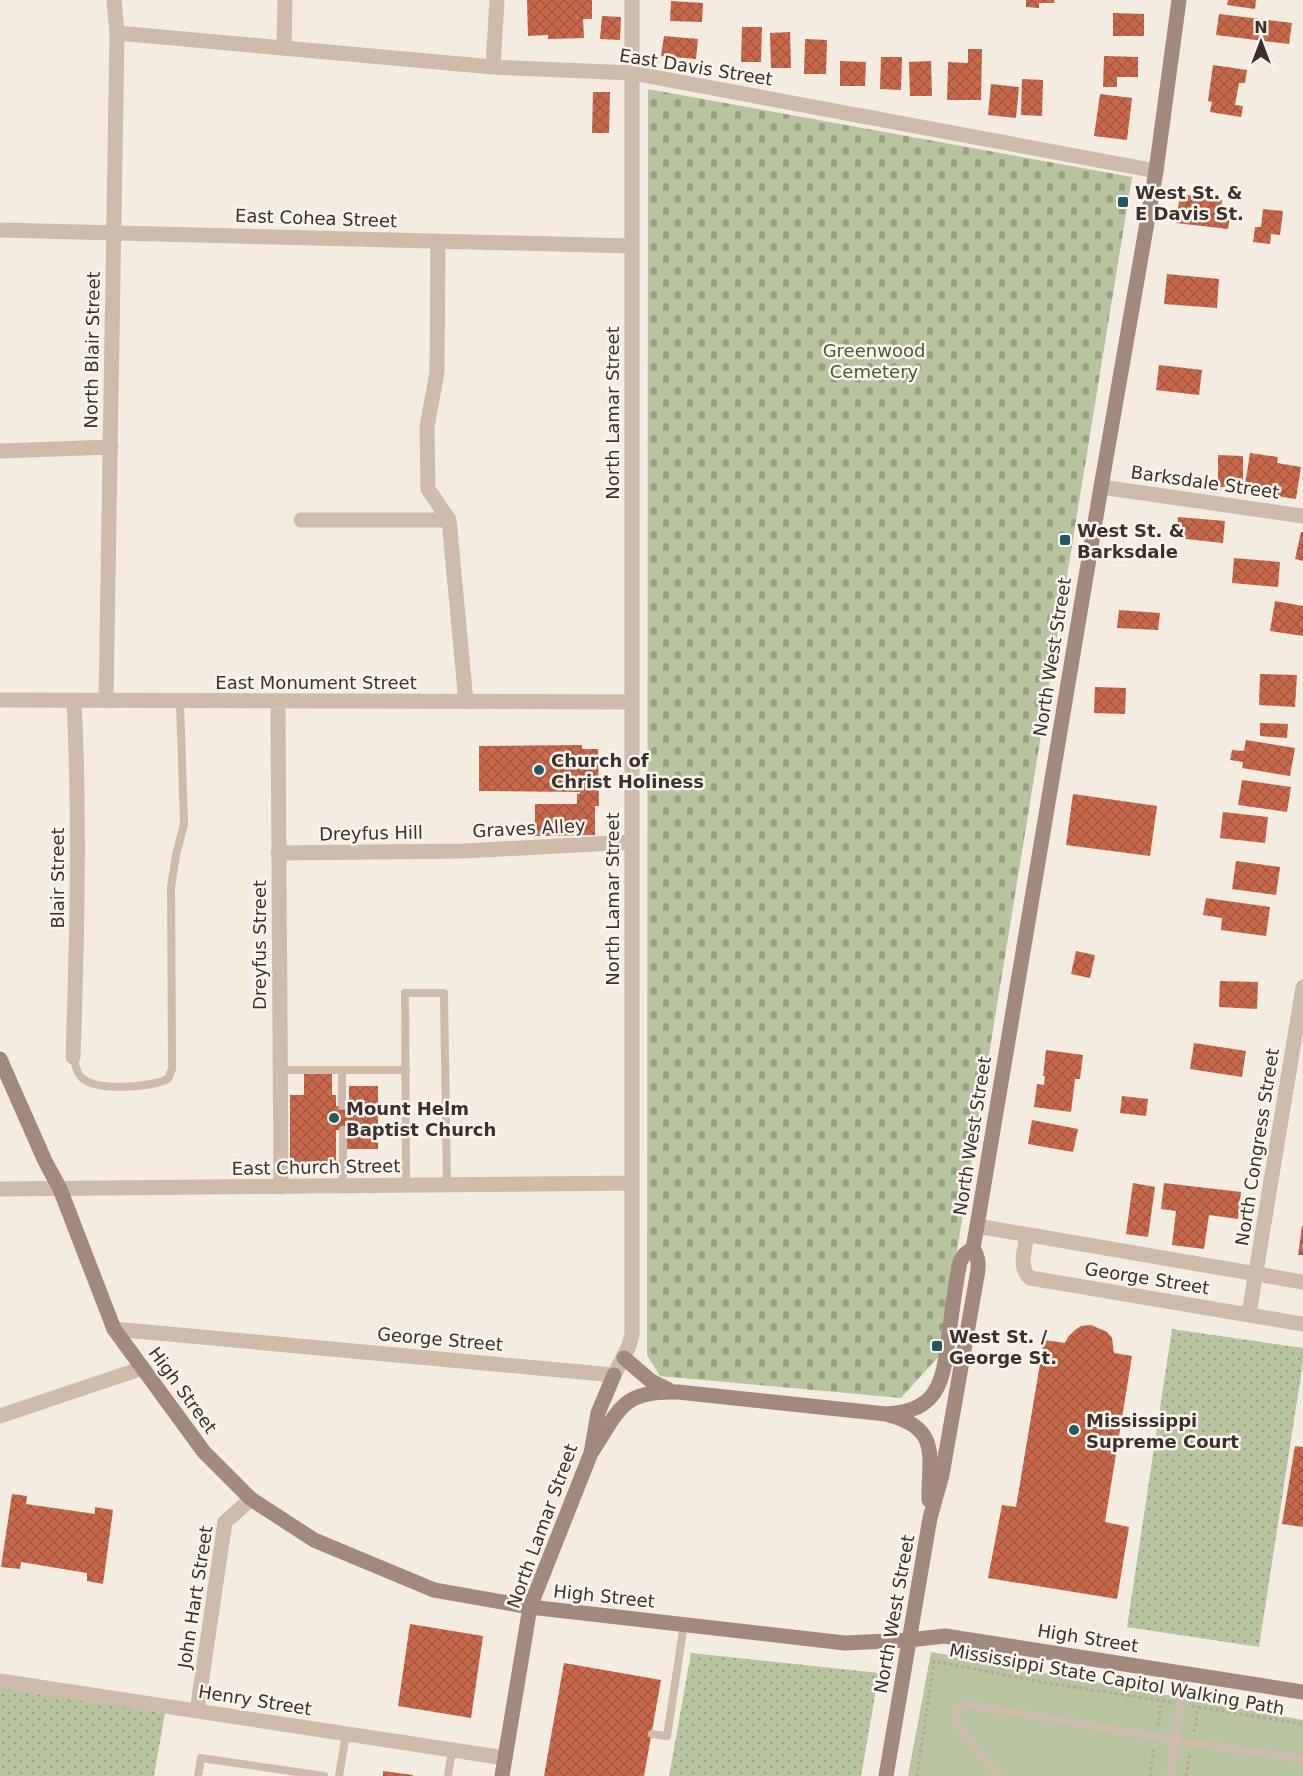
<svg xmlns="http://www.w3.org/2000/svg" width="1303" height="1776" viewBox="0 0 1303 1776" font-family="'DejaVu Sans',sans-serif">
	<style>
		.grass { fill: url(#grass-dots) }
		.cemetery { fill: url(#cemetery-stones) }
		.park { fill: #b8c4a0 }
		.building { fill: url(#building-cross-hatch) }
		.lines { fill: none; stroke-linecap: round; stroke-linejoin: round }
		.path { stroke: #b9a596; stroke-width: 3; stroke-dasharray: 3 3; stroke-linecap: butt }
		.lane { stroke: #cdbbac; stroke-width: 8 }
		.street { stroke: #cdbbac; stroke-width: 15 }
		.secondary { stroke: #a18a7d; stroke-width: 15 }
		.poi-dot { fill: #1f5a5e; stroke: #fbf5ee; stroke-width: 2 }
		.labels { text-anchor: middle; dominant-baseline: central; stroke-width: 5; stroke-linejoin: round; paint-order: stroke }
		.street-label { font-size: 18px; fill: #3b302b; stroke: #fbf5ee }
		.poi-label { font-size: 18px; font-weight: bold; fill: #3b302b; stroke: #fbf5ee; text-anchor: start }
		.park-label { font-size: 18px; fill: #4a5a2e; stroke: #fbf5ee }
	</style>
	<defs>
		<pattern id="grass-dots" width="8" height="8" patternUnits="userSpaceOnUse" patternTransform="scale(1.5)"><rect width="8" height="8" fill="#b8c4a0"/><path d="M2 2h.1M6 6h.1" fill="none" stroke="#97a083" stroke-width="1.8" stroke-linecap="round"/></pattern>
		<pattern id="cemetery-stones" width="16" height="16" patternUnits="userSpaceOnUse" patternTransform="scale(1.5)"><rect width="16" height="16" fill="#b8c4a0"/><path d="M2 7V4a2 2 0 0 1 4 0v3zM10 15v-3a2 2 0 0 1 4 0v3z" fill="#97a083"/></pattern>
		<pattern id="building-cross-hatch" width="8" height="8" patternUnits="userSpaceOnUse" patternTransform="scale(1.5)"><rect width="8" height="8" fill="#c8694b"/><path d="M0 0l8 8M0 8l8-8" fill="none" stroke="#a4573f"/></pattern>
	</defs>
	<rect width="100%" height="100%" fill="#f4ebe1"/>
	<path class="grass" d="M1172 1329 1303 1348V1362L1259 1647 1127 1627Z
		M691 1653 879 1673 861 1776H669Z
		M0 1687 165 1713 154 1776H0Z"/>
	<path class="cemetery" d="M648 89 1132 177 940 1355 901 1398 660 1376 647 1355Z"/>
	<path class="park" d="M931 1652 1303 1720V1776H908Z"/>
	<path class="building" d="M527 0H592V19H583L584 38 548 39V35L528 36Z
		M1026 0H1054V3H1039V8L1026 7Z
		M1228 0H1256L1255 9 1227 5Z
		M671 1 703 3 702 22 670 21Z
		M1113 13 1144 14V36H1113Z
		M1219 14 1292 23 1289 44 1216 35Z
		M602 16 621 17 620 40 600 39Z
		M742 27H762L761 62H741Z
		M790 32 791 68H771L770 33Z
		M664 36 698 39 696 59 661 56Z
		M805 39 827 40 826 74H804Z
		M968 49H982L981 100H947L948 62 968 63Z
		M1104 56 1138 57V77H1117V87H1103Z
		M881 57H902L901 90 880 89Z
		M840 61 866 62 865 86H840Z
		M931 61 932 96H910L909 62Z
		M1213 65 1247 70 1245 83H1239L1235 105 1243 106 1241 117 1210 112 1212 102 1208 101Z
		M1022 79 1043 80 1042 116 1021 115Z
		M991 84 1019 87 1016 118 988 115Z
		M593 92H610L609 133H592Z
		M1100 94 1132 98 1127 140 1094 136Z
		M1180 194 1222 200 1221 209 1231 210 1228 229 1176 223Z
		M1263 209 1283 211 1280 235 1271 234 1270 244 1253 242 1255 227H1261Z
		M1167 274 1219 279 1217 308 1164 304Z
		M1159 365 1202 370 1199 395 1156 390Z
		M1250 453 1278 457 1277 463 1301 467 1296 499 1244 491Z
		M1218 455 1243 456V488L1218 487Z
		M1178 517 1225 521 1223 543 1177 538Z
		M1301 532H1303V561L1295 559Z
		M1234 558 1280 562 1278 587 1232 583Z
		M1275 601 1303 606V636L1270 631Z
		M1119 610 1160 613 1158 630 1117 628Z
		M1260 674 1297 675 1295 707 1259 705Z
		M1095 687 1126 688 1125 714 1094 713Z
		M1260 723 1288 724 1287 738 1260 736Z
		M1246 740 1295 748 1290 776 1242 768 1243 762 1230 760 1232 750 1244 751Z
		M582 745V749H598L599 806H595V835L535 836V804H577V794H580V792L479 791V746Z
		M1242 780 1291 787 1287 812 1238 805Z
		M1073 794 1157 806 1150 856 1066 845Z
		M1223 812 1268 817 1265 843 1220 838Z
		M1236 861 1280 867 1276 895 1232 889Z
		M1206 898 1270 907 1266 936 1221 930 1222 918 1203 915Z
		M1076 951 1095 955 1090 978 1071 974Z
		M1220 981 1258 982 1257 1009 1219 1007Z
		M1194 1043 1246 1051 1242 1077 1190 1069Z
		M1046 1050 1083 1055 1080 1079H1075L1071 1112 1034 1107 1037 1084 1044 1085 1045 1076H1043Z
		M304 1074H332V1095H336V1106H349V1086H378V1149H347V1130H336V1163L290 1164V1095H304Z
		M1122 1096 1148 1099 1146 1116 1120 1113Z
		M1032 1120 1078 1129 1073 1152 1028 1144Z
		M1133 1183 1155 1187 1148 1237 1126 1234Z
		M1164 1183 1241 1192 1238 1219 1209 1215 1204 1249 1172 1245 1176 1211 1161 1209Z
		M1302 1226H1303V1255H1298Z
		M1091 1325 1107 1332 1112 1338 1114 1353 1132 1356 1105 1522 1129 1527 1117 1599 988 1578 1002 1505 1016 1507 1044 1340 1065 1343 1068 1337 1075 1330 1081 1326Z
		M1295 1446 1303 1447V1527L1282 1524Z
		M12 1494 27 1496 26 1504 95 1514V1507L113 1510 103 1584 87 1581V1573L21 1562 20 1569 1 1567Z
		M410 1624 483 1636 471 1718 398 1706Z
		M564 1663 661 1680 644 1776H544Z
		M383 1771 413 1775V1776H383Z"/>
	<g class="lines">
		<path class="path" d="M1192 1706 1303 1724
			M1158 1726 1161 1701
			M1194 1732 1198 1707
			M917 1776 934 1661 1041 1682 1171 1702
			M1150 1776 1154 1747
			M1186 1776 1190 1753"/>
		<path class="lane" d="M73 1057C75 1064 77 1074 82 1078 98 1092 150 1087 168 1079L172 1069 171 887 176 855 184 824 180 701
			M279 1070H406
			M342 1070V1106
			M343 1130V1186
			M406 1186 405 993H444L447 1185
			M652 1734 667 1736 684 1624
			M198 1776 201 1758 324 1776
			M339 1776 346 1734
			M448 1776 452 1750
			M999 1776 956 1724 957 1709 966 1704 1192 1743 1303 1759
			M1170 1776 1185 1674"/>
		<path class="street" d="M117 33 493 67 632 73 1156 171
			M284 47 285 0
			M493 67 497 0
			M0 230 632 246
			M438 241 437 372 427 427 428 489 449 520
			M0 451 111 447
			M1101 487 1303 516
			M301 520H449L466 702
			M0 700 632 702
			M106 701 117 33 114 0
			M278 702 281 1187
			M278 853 464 851 632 842
			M73 1057C77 938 80 819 74 700
			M0 1189 632 1183
			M977 1226 1303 1282
			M1027 1235C1025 1249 1018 1267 1030 1278L1303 1324
			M1249 1314 1303 987
			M114 1329 614 1375 629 1346 632 1335V0
			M0 1416 143 1368
			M0 1681 505 1758
			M197 1711 225 1522 251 1499"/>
		<path class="secondary" d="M0 1059 45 1161 60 1189 114 1329 204 1452 251 1499 314 1540 434 1590 530 1607 845 1643 909 1640 945 1636 1303 1692
			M624 1358 651 1381 669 1390
			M889 1415C942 1429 928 1458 929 1500
			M591 1453C620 1410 620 1390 678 1392L886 1414C940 1412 943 1380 949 1335 952 1311 955 1286 960 1262L964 1255 973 1248 977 1226 1101 487 1156 171 1179 0
			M502 1776 530 1607 591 1453 598 1413 614 1375
			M886 1776 930 1518 942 1475 977 1276C979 1265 979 1258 973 1248"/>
	</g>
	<g class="poi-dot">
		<rect x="1117" y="196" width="12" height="12" rx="3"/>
		<rect x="1059" y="534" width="12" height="12" rx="3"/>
		<circle cx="539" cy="770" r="6"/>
		<circle cx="334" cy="1118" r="6"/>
		<rect x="931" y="1340" width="12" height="12" rx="3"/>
		<circle cx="1074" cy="1430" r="6"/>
	</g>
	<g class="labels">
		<g class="street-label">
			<text transform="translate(696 67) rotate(9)">East Davis Street</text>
			<text transform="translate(316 218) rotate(2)">East Cohea Street</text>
			<text transform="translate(92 350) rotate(-89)">North Blair Street</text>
			<text transform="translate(612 413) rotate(-90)">North Lamar Street</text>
			<text transform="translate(1205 482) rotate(8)">Barksdale Street</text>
			<text transform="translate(1052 657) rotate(-81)">North West Street</text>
			<text x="316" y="682">East Monument Street</text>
			<text transform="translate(529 828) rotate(-3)">Graves Alley</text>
			<text transform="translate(371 833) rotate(-1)">Dreyfus Hill</text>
			<text transform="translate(57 878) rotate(-90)">Blair Street</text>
			<text transform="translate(612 899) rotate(-90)">North Lamar Street</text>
			<text transform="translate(259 945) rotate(-90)">Dreyfus Street</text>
			<text transform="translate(972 1136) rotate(-81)">North West Street</text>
			<text transform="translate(1257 1147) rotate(-81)">North Congress Street</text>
			<text transform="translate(316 1167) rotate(-1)">East Church Street</text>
			<text transform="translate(1147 1278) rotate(9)">George Street</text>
			<text transform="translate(440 1339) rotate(5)">George Street</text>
			<text transform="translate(183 1390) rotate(54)">High Street</text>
			<text transform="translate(542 1526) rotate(-70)">North Lamar Street</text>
			<text transform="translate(604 1596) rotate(6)">High Street</text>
			<text transform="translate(195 1597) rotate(-81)">John Hart Street</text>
			<text transform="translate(894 1614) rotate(-80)">North West Street</text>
			<text transform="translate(1088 1638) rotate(9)">High Street</text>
			<text transform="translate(1117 1679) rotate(10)">Mississippi State Capitol Walking Path</text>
			<text transform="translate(255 1700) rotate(9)">Henry Street</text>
		</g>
		<g class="poi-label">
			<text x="1135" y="192">West St. &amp;<tspan x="1135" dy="21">E Davis St.</tspan></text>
			<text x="1077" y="530">West St. &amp;<tspan x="1077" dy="21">Barksdale</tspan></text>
			<text x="551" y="760">Church of<tspan x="551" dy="21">Christ Holiness</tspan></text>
			<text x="346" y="1108">Mount Helm<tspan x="346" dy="21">Baptist Church</tspan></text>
			<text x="949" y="1336">West St. /<tspan x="949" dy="21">George St.</tspan></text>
			<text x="1086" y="1420">Mississippi<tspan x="1086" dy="21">Supreme Court</tspan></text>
		</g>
		<g class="park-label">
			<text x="874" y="350">Greenwood<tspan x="874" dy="21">Cemetery</tspan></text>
		</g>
	</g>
	<g transform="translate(1261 42)" stroke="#fbf5ee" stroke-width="4.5" paint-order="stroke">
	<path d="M0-4.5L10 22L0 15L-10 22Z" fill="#3b302b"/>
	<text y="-9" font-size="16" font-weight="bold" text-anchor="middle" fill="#3b302b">N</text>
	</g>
</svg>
